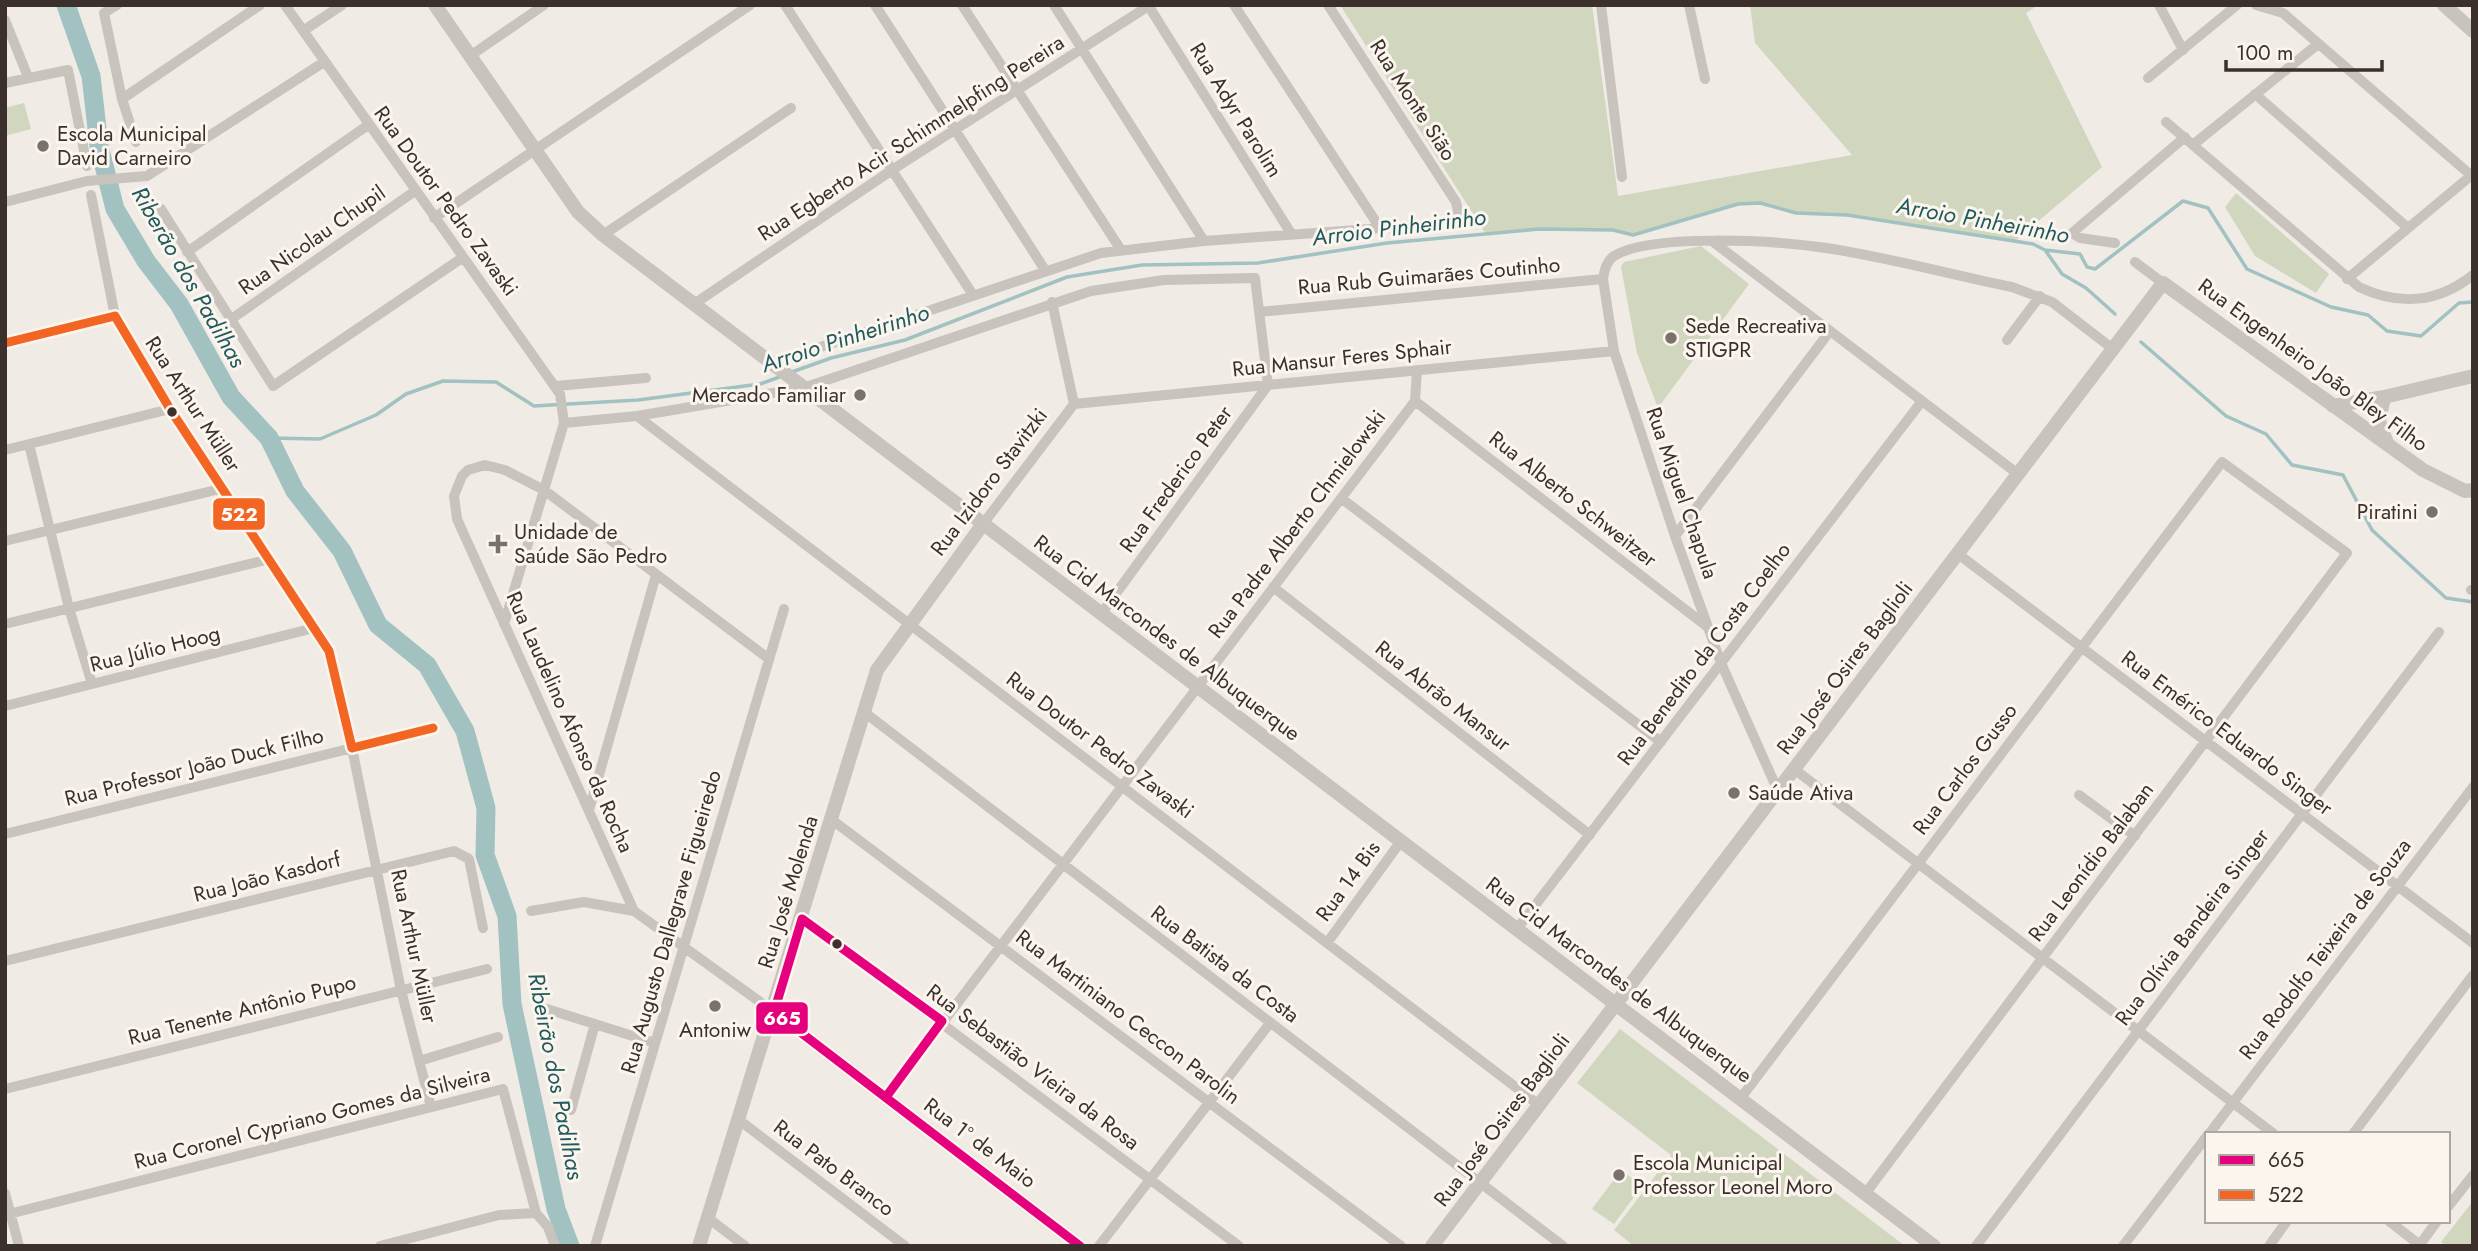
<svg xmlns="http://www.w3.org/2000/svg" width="2478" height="1251" viewBox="0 0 2478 1251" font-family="Jost,sans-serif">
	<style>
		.green { fill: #d1d6bf }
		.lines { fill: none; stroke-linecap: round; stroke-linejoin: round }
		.stream { stroke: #a1c2c1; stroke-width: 3.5 }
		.river { stroke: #a1c2c1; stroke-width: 19 }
		.minor { stroke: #c9c3be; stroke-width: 10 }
		.tertiary { stroke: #c9c3be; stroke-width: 14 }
		.bus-1-casing { stroke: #fbf5ee; stroke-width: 14 }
		.bus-2-casing { stroke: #fbf5ee; stroke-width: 14 }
		.bus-1 { stroke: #e5007d; stroke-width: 9 }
		.bus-2 { stroke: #f26522; stroke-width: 9 }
		.poi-dot { fill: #7a716c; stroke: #fbf5ee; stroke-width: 2.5 }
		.bus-dot { fill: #3b302b; stroke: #fbf5ee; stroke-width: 2.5 }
		.labels { text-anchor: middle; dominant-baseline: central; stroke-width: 6; stroke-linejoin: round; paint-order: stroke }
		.street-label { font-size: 21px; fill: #3b302b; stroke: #fbf5ee }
		.poi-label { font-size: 21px; fill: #3b302b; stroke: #fbf5ee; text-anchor: start }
		.water-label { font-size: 23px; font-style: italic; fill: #1f5a5e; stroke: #fbf5ee }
		.line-badge { stroke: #fbf5ee; stroke-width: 2.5 }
		.badge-label { font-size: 19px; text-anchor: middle; font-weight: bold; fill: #fff }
	</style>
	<rect width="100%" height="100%" fill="#f0ebe5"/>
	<path class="green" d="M1340 5H1592L1618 196 1852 155 1755 43 1750 5H2038L2026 13 2102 167 2015 241 1847 215 1796 213 1760 203 1738 204 1633 235 1612 230 1539 229 1486 234Z
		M24 103 31 129 5 136V108Z
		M2236 193 2329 274 2316 293 2255 256 2225 207Z
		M1701 246 1749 284 1658 408 1637 353 1621 267 1624 262Z
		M1620 1029 1905 1246H1634L1614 1230 1671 1155 1577 1083Z
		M1621 1170 1642 1186 1614 1224 1592 1209Z
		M2473 1201V1246H2446L2441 1242Z"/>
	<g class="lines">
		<path class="stream" d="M2045 250 2062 274 2086 288 2115 314
			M2141 342 2226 416 2266 434 2292 465 2343 475 2372 530 2446 598 2473 602
			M792 372 831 358 905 340 1067 277 1142 265 1258 263 1387 243 1539 229 1613 230 1633 235 1738 204 1760 203 1796 213 1847 215 2033 244 2045 250 2080 254 2087 267 2095 269 2183 201 2208 208 2247 269 2331 307 2368 315 2387 331 2421 336 2459 303 2473 302
			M269 438 320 439 376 415 406 394 443 381 496 382 534 406 638 400 760 384 782 376"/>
		<path class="river" d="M66 5 91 76 99 146 115 209 146 261 179 304 231 397 269 438 295 491 342 551 378 625 427 665 465 731 486 808 485 855 507 916 512 1004 556 1209 570 1246"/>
		<path class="minor" d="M117 5 104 13 122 99 136 142
			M285 5 560 394 564 423 504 624
			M785 5 973 295
			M875 5 1045 270
			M962 5 1121 250
			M1054 5 1204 241
			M1148 5 1292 235
			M1234 5 1380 228
			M1601 5 1622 177
			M1689 5 1705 79
			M2159 5 2183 50
			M2256 5 2283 13 2473 177
			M5 20 28 77
			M303 31 342 5
			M470 56 544 5
			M2148 78 2237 5
			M5 83 68 70 87 166
			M2255 94 2408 228
			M122 99 260 5
			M2166 122 2359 287C2399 306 2438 303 2473 275
			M2194 144 2318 44
			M91 195 115 316 170 409 329 651 352 748 401 990 431 1107
			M5 202 87 181 147 176 324 62
			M161 209 273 386 462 258
			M434 218 750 5
			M603 235 791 108
			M1712 241 2018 474
			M2115 243 2080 238 2072 233 2185 137
			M187 252 368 125
			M2135 262 2163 283
			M2347 279 2473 174
			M694 304 892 170 1150 5
			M1259 312 1603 279
			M230 320 415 191
			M2007 340 2040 296
			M5 343 115 316
			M773 363 1101 253 1204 241 1453 223 1459 217 1456 202 1328 5
			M556 386 646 378
			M1415 401 1709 628
			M1074 404 1614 351
			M637 416 1539 1105
			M564 423 637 416 803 388 1091 291 1164 280 1255 278 1268 385 1101 614
			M29 444 69 608 92 684
			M5 450 170 409
			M1341 498 1661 742
			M983 524 1074 404 1052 302
			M1675 536 1830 331
			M5 541 224 488
			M1958 554 2473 943
			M1273 587 1590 835
			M2471 590H2473
			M5 624 270 559
			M5 706 314 628
			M864 712 1563 1246
			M1794 769 2274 1134
			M1778 791 1721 663 1675 536 1614 351 1603 279C1604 271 1606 261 1614 256 1650 233 1776 241 1819 247 1884 256 1948 274 2012 287L2052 302 2113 349
			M2079 795 2135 836
			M589 810 656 575
			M832 820 1401 1246
			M5 834 433 728
			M531 911 584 902 634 911 774 1012
			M634 911 457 519 454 496 462 476 468 470 485 465 505 470 544 490 769 659
			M802 919 1239 1246
			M1517 929 1922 401
			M1327 943 1401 841
			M5 961 454 851 469 859 483 928
			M547 1009 655 1043
			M419 1061 498 1037
			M5 1089 487 969
			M886 1097 1415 401 1417 370
			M1740 1099 2222 462 2347 553 1865 1194
			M571 1110 595 1024
			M739 1120 905 1246
			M2209 1134 2473 787
			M2353 1134 2473 975
			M5 1193 19 1246
			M2448 1207 2473 1175
			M5 1215 503 1089 536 1213 548 1227 555 1246
			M708 1218 745 1246
			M2389 1221 2421 1246
			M380 1246 499 1215 536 1213
			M595 1246 784 609
			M1099 1246 1270 1023
			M1976 1246 2439 632
			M2123 1246 2207 1136
			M2269 1246 2287 1221
			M2419 1246 2437 1221"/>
		<path class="tertiary" d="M435 5 578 212 603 235 1934 1246
			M2444 5 2473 31
			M2384 397 2379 422 2387 443
			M2333 406 2384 397 2473 376
			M774 1012 1080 1246
			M699 1246 877 670 983 524
			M1432 1246 2163 283 2423 470 2465 491 2473 490"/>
		<g class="bus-1-casing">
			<path id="bus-1" d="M886 1097 942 1021 802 919 774 1012 1080 1246"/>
		</g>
		<g class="bus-2-casing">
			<path id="bus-2" d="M5 343 115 316 170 409 329 651 352 748 433 728"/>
		</g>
		<use href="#bus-1" class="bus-1"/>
		<use href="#bus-2" class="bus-2"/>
	</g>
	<g class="poi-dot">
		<circle cx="43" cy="146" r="7"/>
		<circle cx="1671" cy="338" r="7"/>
		<circle cx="860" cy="395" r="7"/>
		<circle cx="2432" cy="512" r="7"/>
		<path d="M494.5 533.5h7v7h7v7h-7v7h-7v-7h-7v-7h7z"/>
		<circle cx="1734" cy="793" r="7"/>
		<circle cx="715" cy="1006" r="7"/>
		<circle cx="1619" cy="1175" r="7"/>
	</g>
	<g class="bus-dot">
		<circle cx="172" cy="412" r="6"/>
		<circle cx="837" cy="944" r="6"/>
	</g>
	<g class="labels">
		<g class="street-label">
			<text transform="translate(1413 100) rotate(57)">Rua Monte Sião</text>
			<text transform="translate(1236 110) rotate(58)">Rua Adyr Parolim</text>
			<text transform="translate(911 138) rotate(-33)">Rua Egberto Acir Schimmelpfing Pereira</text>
			<text transform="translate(446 201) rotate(54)">Rua Doutor Pedro Zavaski</text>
			<text transform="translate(312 240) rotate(-35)">Rua Nicolau Chupil</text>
			<text transform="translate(1429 276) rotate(-5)">Rua Rub Guimarães Coutinho</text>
			<text transform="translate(1342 358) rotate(-6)">Rua Mansur Feres Sphair</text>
			<text transform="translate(2313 365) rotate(36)">Rua Engenheiro João Bley Filho</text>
			<text transform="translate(193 404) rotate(57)">Rua Arthur Müller</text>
			<text transform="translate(1176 479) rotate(-54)">Rua Frederico Peter</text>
			<text transform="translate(989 482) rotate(-53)">Rua Izidoro Stavitzki</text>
			<text transform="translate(1682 493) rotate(71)">Rua Miguel Chapula</text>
			<text transform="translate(1573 499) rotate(38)">Rua Alberto Schweitzer</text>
			<text transform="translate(1297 524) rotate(-53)">Rua Padre Alberto Chmielowski</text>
			<text transform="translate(1167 638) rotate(37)">Rua Cid Marcondes de Albuquerque</text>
			<text transform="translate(155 649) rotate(-14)">Rua Júlio Hoog</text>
			<text transform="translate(1704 654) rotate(-53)">Rua Benedito da Costa Coelho</text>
			<text transform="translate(1845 668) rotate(-53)">Rua José Osires Baglioli</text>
			<text transform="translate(1443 696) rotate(38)">Rua Abrão Mansur</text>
			<text transform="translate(570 722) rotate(66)">Rua Laudelino Afonso da Rocha</text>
			<text transform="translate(2227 733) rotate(37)">Rua Emérico Eduardo Singer</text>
			<text transform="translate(1100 745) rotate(37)">Rua Doutor Pedro Zavaski</text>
			<text transform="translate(194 767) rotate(-14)">Rua Professor João Duck Filho</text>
			<text transform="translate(1965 769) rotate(-53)">Rua Carlos Gusso</text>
			<text transform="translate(2091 862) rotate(-53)">Rua Leonídio Balaban</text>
			<text transform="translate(267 877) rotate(-14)">Rua João Kasdorf</text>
			<text transform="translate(1348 881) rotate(-54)">Rua 14 Bis</text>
			<text transform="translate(788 892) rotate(-73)">Rua José Molenda</text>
			<text transform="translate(671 922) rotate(-74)">Rua Augusto Dallegrave Figueiredo</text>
			<text transform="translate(2192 927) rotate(-53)">Rua Olívia Bandeira Singer</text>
			<text transform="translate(414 946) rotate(78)">Rua Arthur Müller</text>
			<text transform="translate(2325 949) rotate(-53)">Rua Rodolfo Teixeira de Souza</text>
			<text transform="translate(1225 964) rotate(37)">Rua Batista da Costa</text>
			<text transform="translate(1619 980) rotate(37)">Rua Cid Marcondes de Albuquerque</text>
			<text transform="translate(242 1010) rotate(-14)">Rua Tenente Antônio Pupo</text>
			<text transform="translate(1128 1017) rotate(37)">Rua Martiniano Ceccon Parolin</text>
			<text transform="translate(1033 1067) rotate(37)">Rua Sebastião Vieira da Rosa</text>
			<text transform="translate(312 1118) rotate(-14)">Rua Coronel Cypriano Gomes da Silveira</text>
			<text transform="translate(1502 1120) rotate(-53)">Rua José Osires Baglioli</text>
			<text transform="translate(980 1143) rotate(37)">Rua 1º de Maio</text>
			<text transform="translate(834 1168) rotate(37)">Rua Pato Branco</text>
		</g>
		<g class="poi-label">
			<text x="57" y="134">Escola Municipal<tspan x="57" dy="24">David Carneiro</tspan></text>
			<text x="1685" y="326">Sede Recreativa<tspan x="1685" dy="24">STIGPR</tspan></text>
			<text x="846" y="395" text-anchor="end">Mercado Familiar</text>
			<text x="2418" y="512" text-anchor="end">Piratini</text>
			<text x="514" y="532">Unidade de<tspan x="514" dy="24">Saúde São Pedro</tspan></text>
			<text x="1748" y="793">Saúde Ativa</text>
			<text x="715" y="1030" text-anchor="middle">Antoniw</text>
			<text x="1633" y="1163">Escola Municipal<tspan x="1633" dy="24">Professor Leonel Moro</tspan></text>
		</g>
		<g class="water-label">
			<text transform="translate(1983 220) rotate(10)">Arroio Pinheirinho</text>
			<text transform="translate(1399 227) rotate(-7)">Arroio Pinheirinho</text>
			<text transform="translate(189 277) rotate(60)">Riberão dos Padilhas</text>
			<text transform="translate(845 338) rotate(-18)">Arroio Pinheirinho</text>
			<text transform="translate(556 1076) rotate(79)">Ribeirão dos Padilhas</text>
		</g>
	</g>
	<g class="line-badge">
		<rect x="212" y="497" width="54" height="34" rx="7" fill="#f26522"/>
		<rect x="755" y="1001" width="54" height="34" rx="7" fill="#e5007d"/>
	</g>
	<g class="badge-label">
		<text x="239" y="521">522</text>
		<text x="782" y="1025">665</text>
	</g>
	<rect width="2478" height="1251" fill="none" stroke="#3b302b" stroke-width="14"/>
	<rect x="2205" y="1132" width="245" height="91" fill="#fbf5ee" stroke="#aea6a0" stroke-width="2"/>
	<rect x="2219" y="1155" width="35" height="10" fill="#e5007d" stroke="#aea6a0" stroke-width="2"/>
	<text x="2268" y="1167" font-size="21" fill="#3b302b">665</text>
	<rect x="2219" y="1190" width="35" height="10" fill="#f26522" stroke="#aea6a0" stroke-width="2"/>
	<text x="2268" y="1202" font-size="21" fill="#3b302b">522</text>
	<path d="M2226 60v10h156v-10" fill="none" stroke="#3b302b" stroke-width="3.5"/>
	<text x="2236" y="60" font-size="21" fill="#3b302b" stroke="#fbf5ee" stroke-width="5" paint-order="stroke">100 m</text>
</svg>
